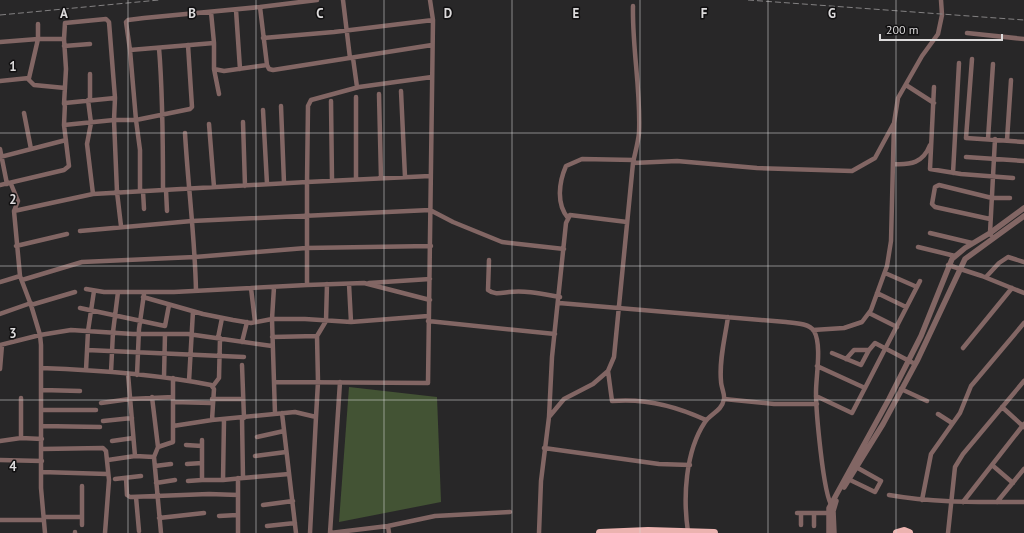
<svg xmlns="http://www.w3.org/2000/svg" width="1024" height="533" viewBox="0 0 1024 533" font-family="'PT Sans',sans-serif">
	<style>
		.pitch { fill: #435334 }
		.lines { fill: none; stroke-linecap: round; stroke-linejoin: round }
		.minor { stroke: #826664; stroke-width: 4.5 }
		.tertiary { stroke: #826664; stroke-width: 5.5 }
		.trunk { stroke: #ecb3b0; stroke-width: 8 }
		.rail { stroke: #838182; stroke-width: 1; stroke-dasharray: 6 3; stroke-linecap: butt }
		.grid { fill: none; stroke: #dddbdc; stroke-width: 1; stroke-opacity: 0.55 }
		.grid-label { font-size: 13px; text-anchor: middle; font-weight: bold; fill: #dddbdc; stroke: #111011; stroke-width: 3; stroke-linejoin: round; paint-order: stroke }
	</style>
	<rect width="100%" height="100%" fill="#282728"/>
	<path class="pitch" d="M349 387 437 397 441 502 339 522Z"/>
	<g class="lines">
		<path class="minor" d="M317 0 260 7 267 65 269 69 273 70 432 45
			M343 0 350 58
			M633 6C632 48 641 90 639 133 638 143 635 153 633 163L677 161 757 168 852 171 875 158 894 123
			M260 7 144 18 128 20 126 22 130 50 214 43V69L224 71 267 65
			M236 10 240 69
			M211 12 214 43
			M967 33 1024 39
			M263 38 334 32 433 20
			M0 42 38 39H64L65 23 106 19 109 22 115 98 114 120 64 125 69 166 64 170 0 185
			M64 46 90 44
			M159 48C163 95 163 142 163 190
			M130 50 136 120 190 109 192 107 188 45
			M353 58 357 87
			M972 59 966 138 1024 142
			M214 69 219 94
			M28 79 34 85 65 88
			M0 81 29 78 38 39V24
			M906 85 934 103
			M934 87 930 169 961 174 1013 178
			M401 91 405 177
			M379 94 381 178
			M90 99V74
			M88 100 91 123 87 144 93 194
			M331 101 332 180
			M64 104 66 69 64 39
			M281 106 284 183
			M263 110 267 184
			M24 113 31 149
			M243 122 245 186
			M209 124 214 187
			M64 125 65 103 115 98
			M185 133C188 186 195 238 196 291
			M988 139 993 64
			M1007 140 1011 80
			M0 149 7 184
			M0 157 66 140
			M966 157 1024 161
			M893 164C911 165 923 163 930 145
			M953 173 959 63
			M430 176 307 182 308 106 311 100 359 87 432 77
			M356 179V97
			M11 184 18 201 14 211 20 276 31 305 40 335 41 345V488L45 533
			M166 190 167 211
			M143 191 144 209
			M14 211 93 194 307 182V285L174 292H104L86 289
			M568 218C556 204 559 182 566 166L582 159 634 160
			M990 219 935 207 932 204 935 187 939 185 992 198H1010
			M121 226 117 192 114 120H136L140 150V191
			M80 231 192 221 430 210 453 222 502 242 564 249
			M930 233 972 243
			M991 235 990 233 995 139
			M16 246 67 234
			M918 247 955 256
			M489 260 488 290C494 295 501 293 509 292 526 290 543 294 560 297
			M948 265 982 276 1024 293
			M885 273 917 287
			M986 277 999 263 1008 257 1024 262
			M22 280 82 262 195 257 306 248 431 246
			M0 282 20 276
			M369 283 430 279
			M349 284 351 322
			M307 285 364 283 430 300
			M274 287 272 319H305L351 322 428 316
			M251 288 255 322
			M877 293 906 307
			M143 297 203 314 233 320 251 323 272 319 275 414
			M559 303 786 322C794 323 809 323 814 331 822 345 816 376 816 392 816 410 823 494 832 506
			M31 305 75 292
			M80 308 165 326 169 305
			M869 313 897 327
			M0 314 31 303
			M428 321 555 334
			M813 330 844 328 862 322 871 310 887 266 891 241 894 123 898 98 922 56 938 34 942 15 941 0
			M272 337 317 336 326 321 327 284
			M218 338 222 318
			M242 342 247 322
			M0 345 40 335 71 330 133 334H188L272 346
			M963 348 1012 288
			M87 350 244 357
			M832 353 861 365 869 350
			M846 359 854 350H869L875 343 915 364
			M242 365 244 418
			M41 368C98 370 155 374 211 385L214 389 212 420 295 412 316 417 310 533
			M0 369 2 345
			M86 370 88 331 94 291
			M608 371 612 401C645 398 676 406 706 420
			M111 372 113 332 118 292
			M137 375 139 329 144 294
			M164 377 165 334
			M189 381 193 311
			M274 382 428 383 433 20 430 0
			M213 386 219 378 220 338
			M865 388 920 281
			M901 389 927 401
			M42 390 80 391
			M816 396 852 413 865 388 817 366
			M152 397 158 447
			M21 398V438L42 439
			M212 399H242
			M724 399 774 404H817
			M173 402 211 403
			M101 403 130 399 173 397V378
			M1002 407 1024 427
			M42 410H96
			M282 413 296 533
			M938 414 952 423
			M316 417 318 382 317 336
			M549 417 552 357 566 223 570 215 627 222
			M242 418 243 478 289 474
			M224 420 223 480 243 478
			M103 421 132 418
			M42 426 100 427
			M173 426 212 420
			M257 437 284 431
			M0 441 21 438
			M112 441 133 438
			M186 445 202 446
			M544 448 659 464 690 465
			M42 449 103 448 106 451 109 480 105 533
			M135 456 154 457 158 447 173 442V397
			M255 456 286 452
			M154 457 161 533
			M0 460 42 461
			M108 460 135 456 128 374
			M187 464 202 463
			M992 465 1013 483
			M155 466 171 464
			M42 472 107 474
			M126 478 127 495 130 497 209 494 238 495V533
			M238 478V495
			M846 478 875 492 881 481 856 467
			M115 479 141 476
			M202 480H223
			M188 481 202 480V440
			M156 483 175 480
			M889 495C934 503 979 502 1024 502
			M136 497 139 531
			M922 500 931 454 960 413 971 386 1024 323
			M963 502 1024 424
			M997 502 1024 469
			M263 505 293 501
			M797 513H829
			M801 513V525
			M814 513V526
			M219 516 237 515
			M44 517H82
			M159 518 204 513
			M0 520H44
			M82 525V486
			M267 526 295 523
			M388 526 435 516 510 512
			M688 532C683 498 685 452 705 422 710 414 722 411 724 399 725 394 721 387 721 381 719 360 725 338 728 317
			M75 533V532
			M330 533 340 382
			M330 533 388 526 389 533
			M539 533 541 481 549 417 564 399 593 384 608 371 614 357 633 163
			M948 533 955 467 963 454 1024 381"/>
		<path class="tertiary" d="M844 487 883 424 917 361 965 259 1024 216
			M829 533V508L889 399 921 336 952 259 965 248 990 233 1024 208
			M834 533 833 511 836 501"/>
		<path class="trunk" d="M600 533 648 531 714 533
			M897 533 904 531 909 533"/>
		<path class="rail" d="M748 0 1024 20
			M0 15 159 0"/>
	</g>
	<path class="grid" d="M128 0V533M256 0V533M384 0V533M512 0V533M640 0V533M768 0V533M896 0V533M0 133H1024M0 266H1024M0 400H1024"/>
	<g class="grid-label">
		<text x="64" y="18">A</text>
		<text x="192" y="18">B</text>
		<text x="320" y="18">C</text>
		<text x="448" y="18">D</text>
		<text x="576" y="18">E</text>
		<text x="704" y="18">F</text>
		<text x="832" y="18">G</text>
		<text x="13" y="71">1</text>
		<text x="13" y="204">2</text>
		<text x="13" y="338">3</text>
		<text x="13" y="471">4</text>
	</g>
	<path d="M880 34v6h122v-6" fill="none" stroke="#dddbdc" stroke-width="2"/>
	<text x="886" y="34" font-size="12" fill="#dddbdc" stroke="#111011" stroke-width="3" paint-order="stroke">200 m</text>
</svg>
